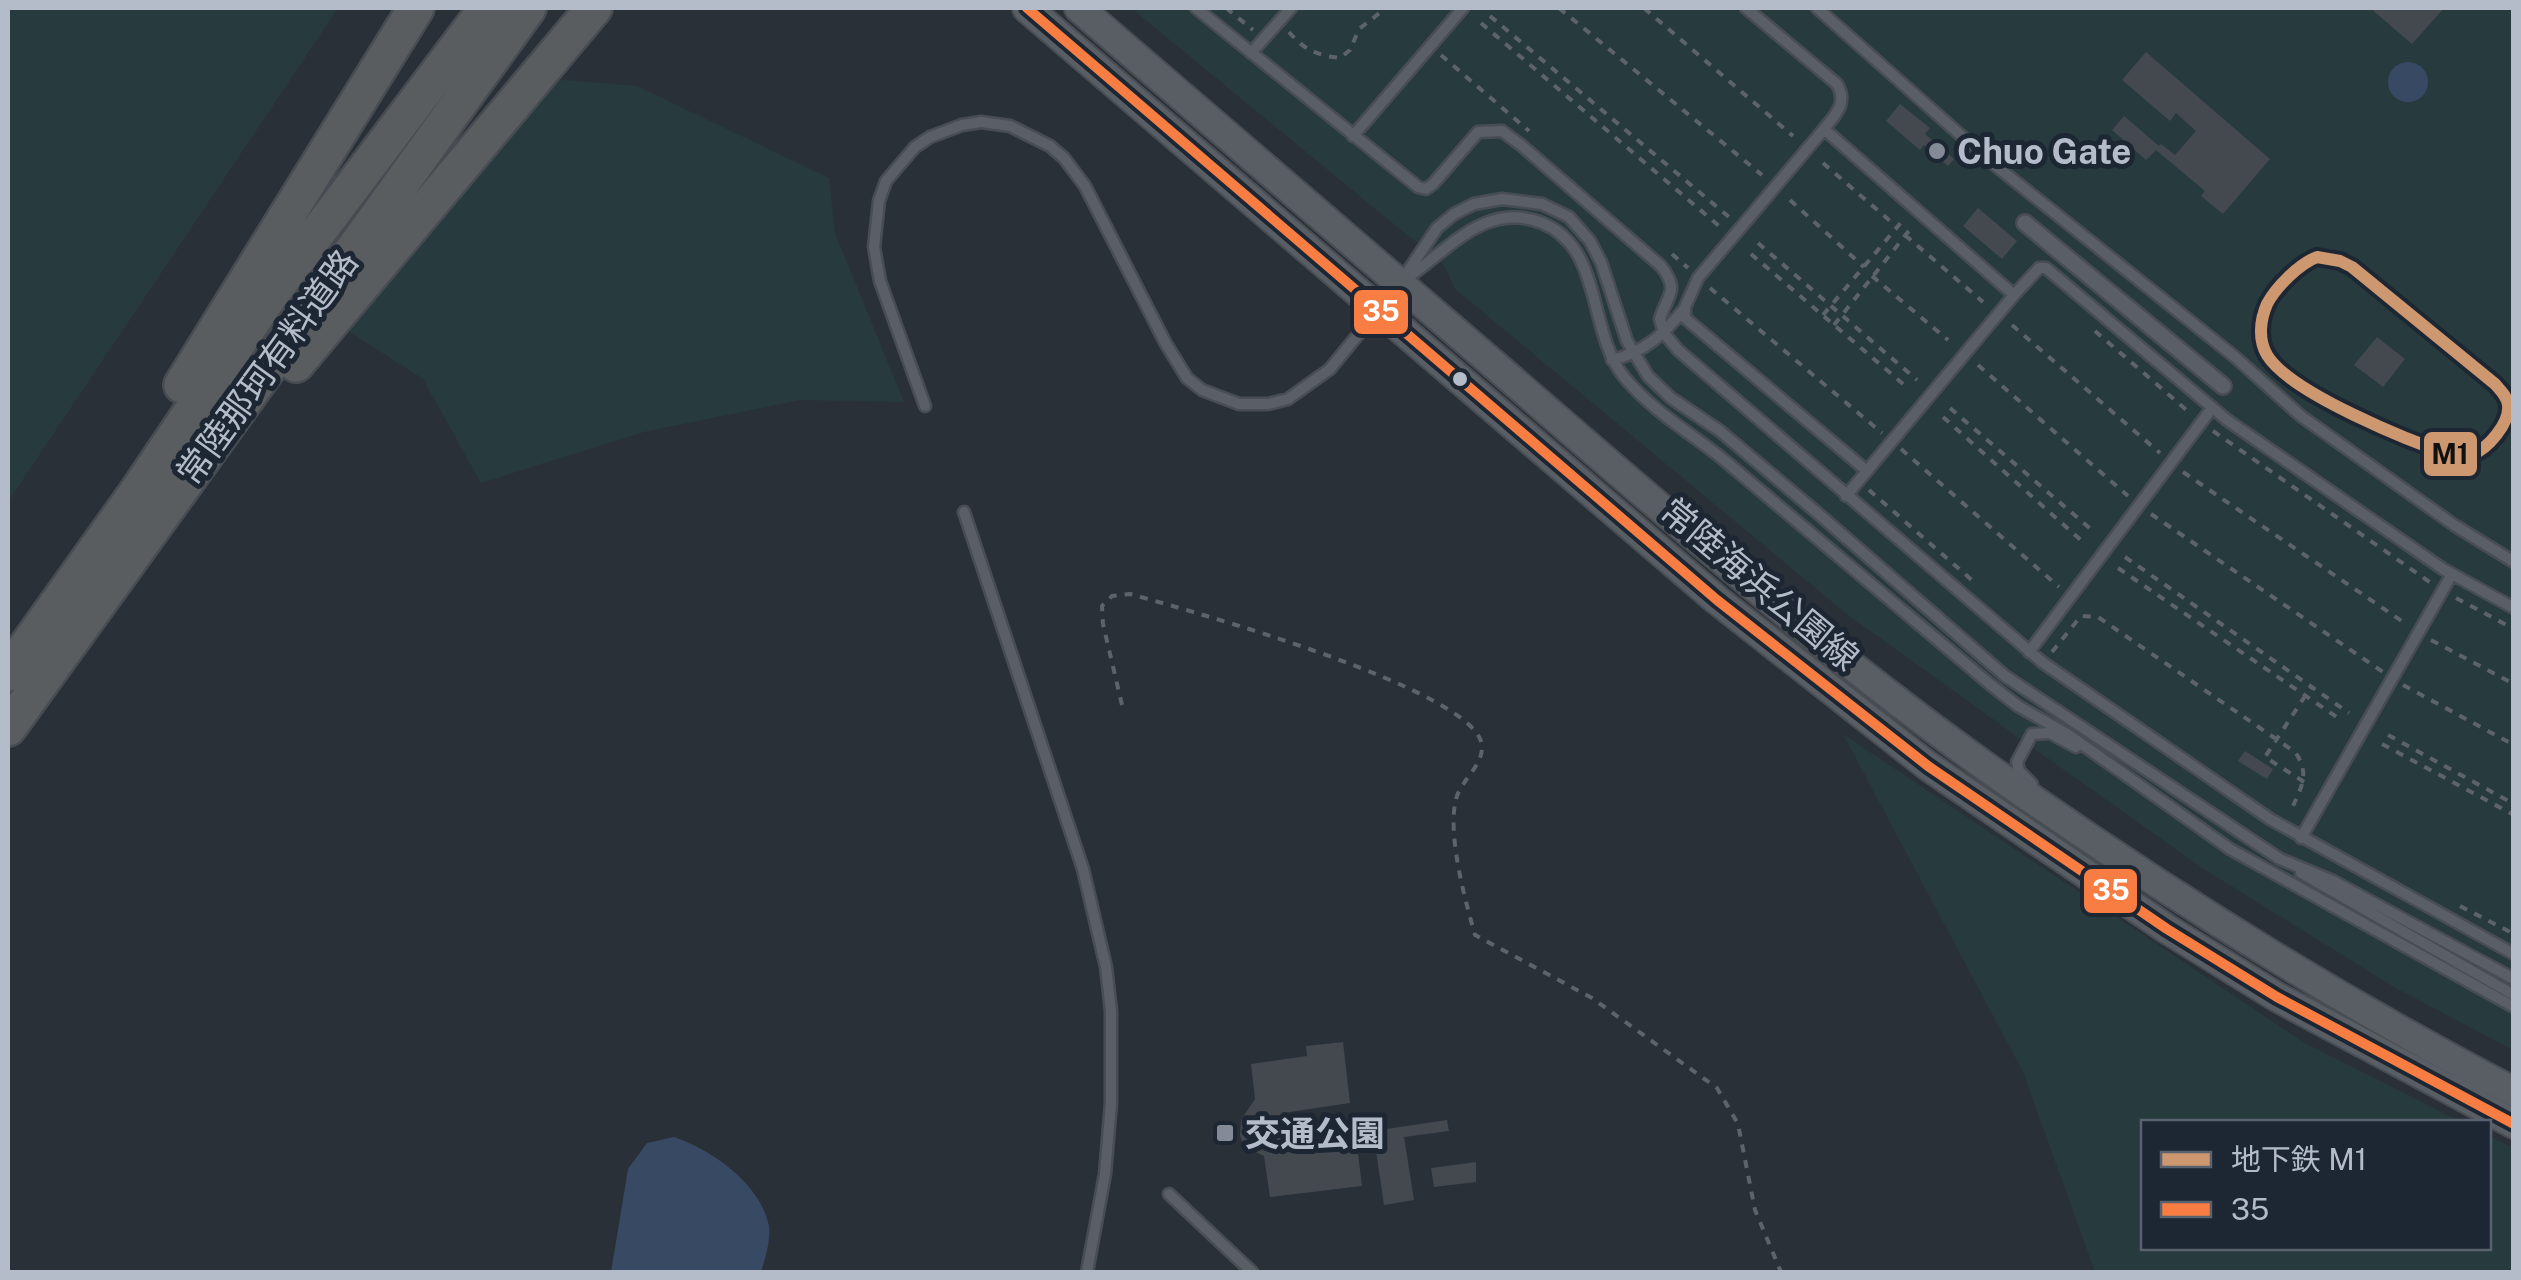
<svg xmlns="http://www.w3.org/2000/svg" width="2521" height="1280" viewBox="0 0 2521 1280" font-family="'Public Sans','Noto Sans JP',sans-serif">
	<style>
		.green { fill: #273a3e }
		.water { fill: #384963 }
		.building { fill: #444950 }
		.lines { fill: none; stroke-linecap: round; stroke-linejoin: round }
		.pedestrian-tunnel { stroke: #3f454e; stroke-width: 15; stroke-dasharray: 15 8; stroke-linecap: butt }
		.service-casing { stroke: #484c53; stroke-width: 15 }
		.pedestrian-casing { stroke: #484c53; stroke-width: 20 }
		.secondary-casing { stroke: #484c53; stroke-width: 32 }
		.motorway-casing { stroke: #474c53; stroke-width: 40 }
		.path { stroke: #5d636a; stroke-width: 4; stroke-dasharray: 8 8; stroke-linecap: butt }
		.service { stroke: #5a5e66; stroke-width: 10 }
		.pedestrian { stroke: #5a5e66; stroke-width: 15 }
		.secondary { stroke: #595d64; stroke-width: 28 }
		.motorway { stroke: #5a5d60; stroke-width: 35 }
		.bus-1-casing { stroke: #1d2633; stroke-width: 18 }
		.bus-1 { stroke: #f77d43; stroke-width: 10 }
		.metro-1-casing { stroke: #1d2633; stroke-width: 20 }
		.metro-1 { stroke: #cd976f; stroke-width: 12 }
		.poi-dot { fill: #848b96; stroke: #1d2633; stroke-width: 4 }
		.bus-dot { fill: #b4bcc9; stroke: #1d2633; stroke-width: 4 }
		.labels { text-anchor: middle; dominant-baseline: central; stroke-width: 10; stroke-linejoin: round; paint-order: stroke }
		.poi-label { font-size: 35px; font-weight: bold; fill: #b4bcc9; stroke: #1d2633; text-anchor: start }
		.street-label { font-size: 35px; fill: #b4bcc9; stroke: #1d2633 }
		.line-badge { stroke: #1d2633; stroke-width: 4 }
		.badge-label { font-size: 28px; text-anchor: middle; font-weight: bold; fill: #fff }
		.pale-badge-label { font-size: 28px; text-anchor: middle; font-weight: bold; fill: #111 }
	</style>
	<rect width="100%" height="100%" fill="#2a3038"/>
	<path class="green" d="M8 8H338L8 502Z
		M1131 8H2513V1050L2392 986 2204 869 2026 743 1848 615 1454 288C1443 257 1433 253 1407 235Z
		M551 79 637 86 829 178 835 233 904 402 800 400 644 432 481 483 423 379 342 327Z
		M1843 734 2303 1042 2461 1122H2144V1248H2488L2489 1136 2513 1148V1272H2095L2023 1072Z"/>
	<path class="water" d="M2388 82a20 20 0 1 1 40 0a20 20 0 1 1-40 0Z
		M674 1137C712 1150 760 1183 769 1226 771 1239 765 1260 761 1272H611L628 1169 647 1143Z"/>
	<path class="building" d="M2370 8H2444L2412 44Z
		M2146 52 2270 159 2223 214 2201 196 2205 191 2156 150 2146 160 2112 130 2124 116 2159 146 2161 144 2175 155 2196 131 2176 113 2170 121 2122 80Z
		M1900 104 1930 128 1925 134 1954 159 1948 166 1924 145 1920 150 1886 121Z
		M1978 208 2017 241 2002 259 1963 226Z
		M2377 337 2405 359 2383 387 2354 365Z
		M2245 751 2273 769 2267 779 2238 761Z
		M1343 1042 1350 1103 1283 1113 1287 1146 1356 1138 1362 1186 1270 1197 1264 1156 1245 1147 1240 1136 1241 1120 1255 1099 1251 1064 1307 1056 1306 1046Z
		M1447 1120 1449 1131 1404 1137 1414 1200 1384 1205 1373 1131Z
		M1476 1162V1182L1434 1187 1431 1168Z"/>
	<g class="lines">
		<path class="pedestrian-tunnel" d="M1934 154 1940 147"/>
		<g class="service-casing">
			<path id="service" d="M1196 8 1418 187 1426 189 1433 184 1478 132 1502 131 1521 145 1661 266C1680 291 1668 293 1660 319L1664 333 1678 350 2042 662 2270 819 2514 954
				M1746 8 1837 84C1848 103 1836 114 1824 129L2014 295 2039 268H2046L2227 420 2443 569 2514 608
				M1817 8 1991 162 2235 357 2301 416 2454 525 2514 562
				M1251 53 1291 8
				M1824 129 1698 278 1685 307V318L1867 471
				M1353 136 1463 8
				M1404 280C1447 252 1485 200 1542 223 1604 248 1587 333 1625 378 1654 413 1696 436 1730 465 1817 538 1904 611 1991 685L2018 706 2069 735 2230 849 2514 1007
				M1612 360C1645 352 1664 334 1685 308
				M925 406 880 281 874 247 879 201 886 181 915 147 930 137 962 125 981 122 1010 126 1050 146 1064 158 1085 186 1166 344 1187 378 1202 390 1239 404H1268L1288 399 1330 369 1400 283 1437 228 1454 214 1474 204 1502 199 1542 204 1569 217 1590 241 1601 262 1627 341 1648 376 1671 398 1720 431 1814 510 2005 676 2280 859 2333 881 2514 979
				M1846 496 2014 295
				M964 512 1083 869 1106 967 1111 1011V1103L1105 1174 1087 1272
				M2029 652 2212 408
				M2032 784 2019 771 2017 762 2032 734 2050 733 2076 747
				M2301 838 2452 574
				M2301 873 2514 995
				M1169 1194 1252 1272"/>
		</g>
		<g class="pedestrian-casing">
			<path id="pedestrian" d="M2025 223 2223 386"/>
		</g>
		<g class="secondary-casing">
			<path id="secondary" d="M1027 8 1717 600 1928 766 2167 929 2277 997 2514 1124
				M1079 8C1223 133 1368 256 1512 380 1667 514 1822 650 1989 769 2156 887 2332 997 2514 1092"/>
		</g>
		<g class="motorway-casing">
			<path id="motorway" d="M296 364 594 8
				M182 385 416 8
				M8 673 138 491 269 297 487 8
				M8 728 528 8"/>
		</g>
		<path class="path" d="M1226 8 1253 30
			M1559 8 1762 175
			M1644 8 1793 136
			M1490 16 1729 217
			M1481 23 1719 226
			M1289 32C1304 50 1317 55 1340 58L1350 50 1359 29 1386 8
			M1441 55 1529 131
			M1823 163 1897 227
			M1790 200 1864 267
			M1905 235 1983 302
			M1758 243 1917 380
			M1672 254 1688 268
			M1751 254 1909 389
			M1872 276 1948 340
			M1710 288 1882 433
			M1823 315 1904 219
			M1834 325 1912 227
			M2012 325 2160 453
			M2095 331 2190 413
			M1978 365 2128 496
			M1950 408 2093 531
			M1943 417 2084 543
			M2213 431 2431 583
			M1901 449 2059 587
			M2183 472 2406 624
			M1869 490 1974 582
			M2151 514 2383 672
			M2125 557 2349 713
			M2118 568 2341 720
			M2456 598 2514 629
			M2431 640 2514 684
			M2052 652 2081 616 2098 617 2295 752C2312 776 2299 790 2290 813
			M2403 685 2514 745
			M1122 705 1103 624 1102 606 1112 596 1130 594C1184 609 1479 690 1482 746 1483 766 1461 780 1456 799 1447 834 1465 900 1475 935L1592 998 1717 1088 1738 1124 1755 1210 1781 1272
			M2388 735 2514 804
			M2382 744 2514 815
			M2304 782 2265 757 2311 687
			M2460 906 2514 934"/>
		<use href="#service" class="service"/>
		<use href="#pedestrian" class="pedestrian"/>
		<use href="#secondary" class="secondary"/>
		<use href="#motorway" class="motorway"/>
		<g class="bus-1-casing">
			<path id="bus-1" d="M1027 8 1717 600 1928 766 2167 929 2277 997 2514 1124"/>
		</g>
		<use href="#bus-1" class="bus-1"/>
		<g class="metro-1-casing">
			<path id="metro-1" d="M2317 257 2340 261 2352 267 2495 384C2501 391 2507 396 2508 405 2510 423 2488 449 2471 455 2470 456 2456 456 2455 456 2411 442 2290 393 2267 355 2258 340 2260 320 2267 304 2276 287 2299 264 2317 257Z"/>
		</g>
		<use href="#metro-1" class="metro-1"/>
	</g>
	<g class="poi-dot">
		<circle cx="1937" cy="151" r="10"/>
		<rect x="1215" y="1123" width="20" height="20" rx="5"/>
	</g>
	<circle class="bus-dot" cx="1460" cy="379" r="9"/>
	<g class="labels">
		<g class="poi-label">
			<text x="1957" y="151">Chuo Gate</text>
			<text x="1245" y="1133">交通公園</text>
		</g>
		<g class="street-label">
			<text transform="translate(267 367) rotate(-54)">常陸那珂有料道路</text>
			<text transform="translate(1760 584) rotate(40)">常陸海浜公園線</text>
		</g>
	</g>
	<g class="line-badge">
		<rect x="1352" y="288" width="58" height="48" rx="10" fill="#f77d43"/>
		<rect x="2422" y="430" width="57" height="48" rx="10" fill="#cd976f"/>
		<rect x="2082" y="867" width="57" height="48" rx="10" fill="#f77d43"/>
	</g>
	<g class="badge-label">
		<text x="1381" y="321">35</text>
		<text x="2111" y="900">35</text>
	</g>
	<g class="pale-badge-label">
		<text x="2450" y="464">M1</text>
	</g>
	<rect width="2521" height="1280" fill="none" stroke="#b4bcc9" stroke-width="20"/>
	<rect x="2141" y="1120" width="350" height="130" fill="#1d2633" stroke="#59626f" stroke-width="2.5"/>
	<rect x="2161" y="1152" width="50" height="15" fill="#cd976f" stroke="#59626f" stroke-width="2.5"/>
	<text x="2231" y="1170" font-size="30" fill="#b4bcc9">地下鉄 M1</text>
	<rect x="2161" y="1202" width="50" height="15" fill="#f77d43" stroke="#59626f" stroke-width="2.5"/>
	<text x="2231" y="1220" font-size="30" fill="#b4bcc9">35</text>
</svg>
